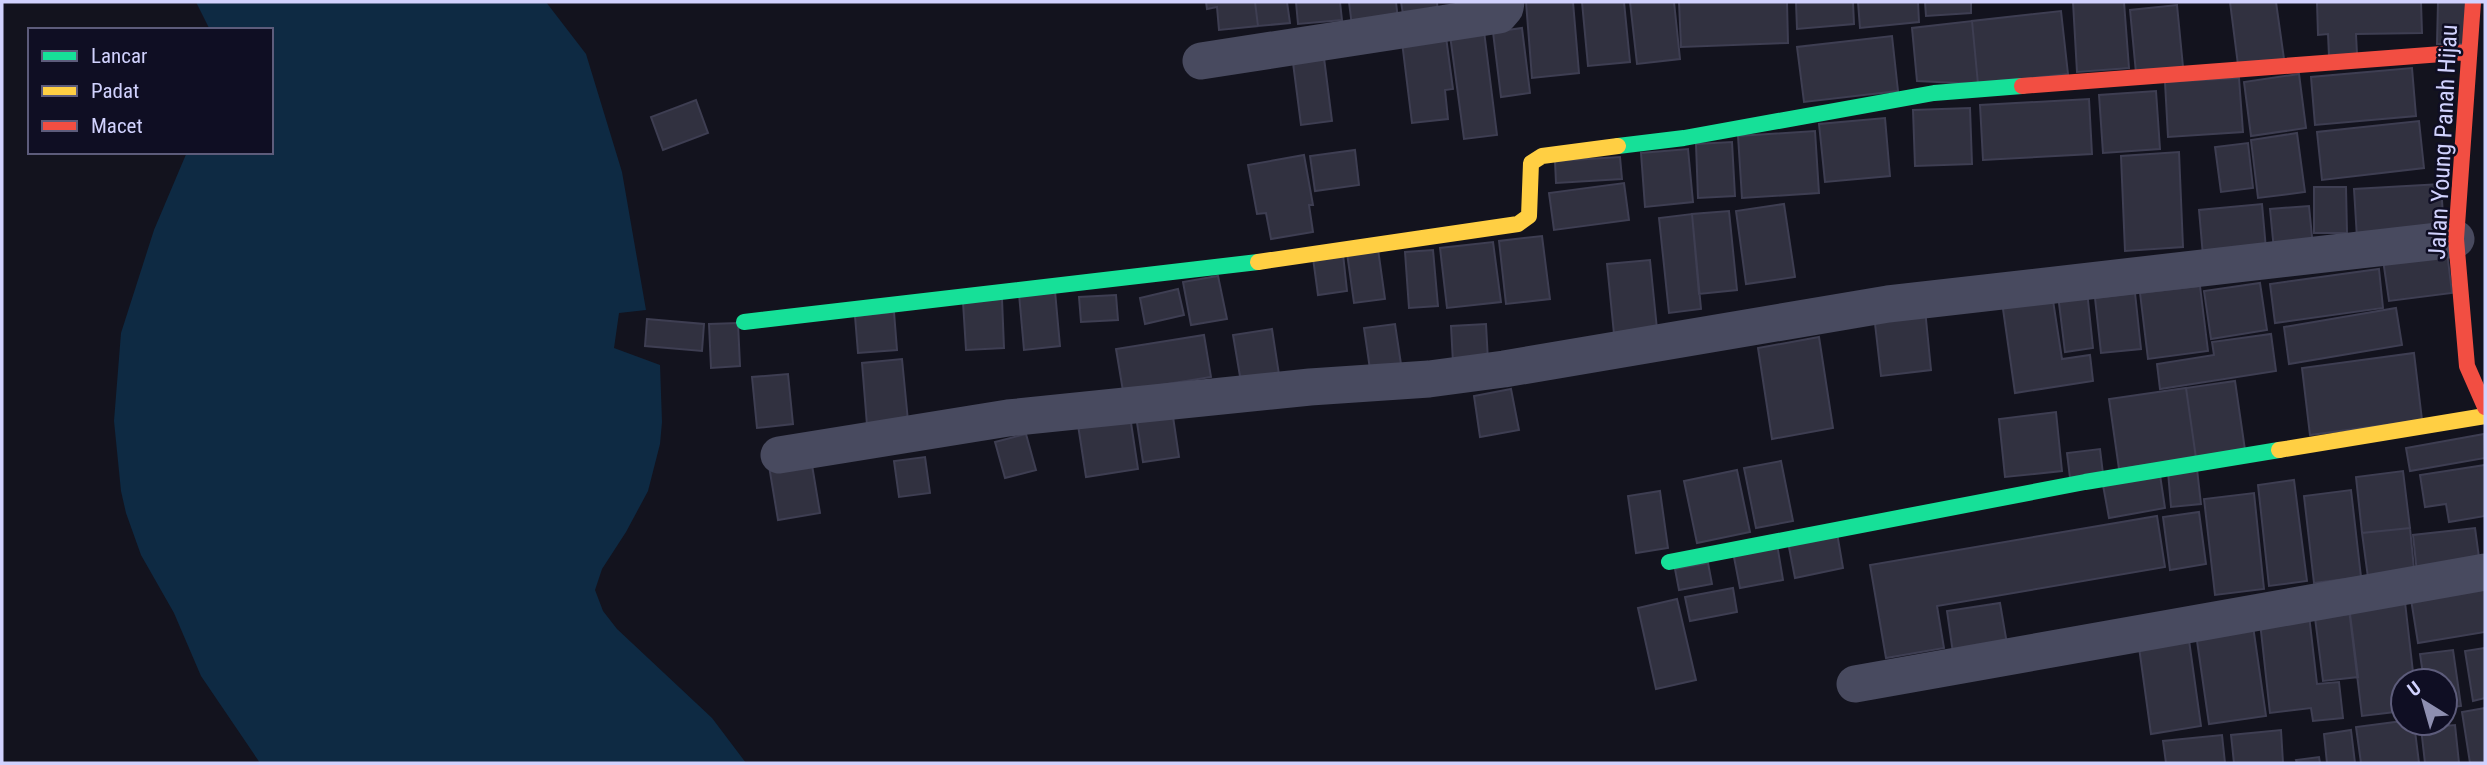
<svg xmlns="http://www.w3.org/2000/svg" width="2487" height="765" viewBox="0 0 2487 765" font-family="'Roboto Condensed',sans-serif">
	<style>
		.water { fill: #0e2a43 }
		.building { fill: #313140; stroke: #3e3e52; stroke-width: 2 }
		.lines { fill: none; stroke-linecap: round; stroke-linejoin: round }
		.street { stroke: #484a5f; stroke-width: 37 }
		.fast { stroke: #16e098; stroke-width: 16 }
		.slow { stroke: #ffcf43; stroke-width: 16 }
		.jam { stroke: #f24e42; stroke-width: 16 }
		.labels { text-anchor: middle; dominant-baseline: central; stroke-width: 5; stroke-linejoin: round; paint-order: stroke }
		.street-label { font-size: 24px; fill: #d1d2fe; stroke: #0f0e23 }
	</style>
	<rect width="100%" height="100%" fill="#13131e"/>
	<path class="water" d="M196 2H546L586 54 622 172 646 310 619 313 614 348 660 365 662 422 660 444 648 491 626 532 602 569 595 590 603 611 617 629 712 718 746 763H260L201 676 174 613 141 555 126 513 121 491 114 421 121 333 154 230 187 152H271V30H210Z"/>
	<path class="building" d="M1206 2H1255L1258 26 1219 30 1217 7 1207 9Z
		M1255 2H1287L1290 23 1258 26Z
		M1296 2H1340L1342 20 1298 24Z
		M1349 2H1396L1398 20 1352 26Z
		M1401 2H1437L1438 15 1404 20Z
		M1526 2H1573L1579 73 1532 78Z
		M1582 2H1624L1630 62 1588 66Z
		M1630 2H1674L1680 59 1637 64Z
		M1679 2H1787L1788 43 1681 47Z
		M1796 2H1853L1854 24 1797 29Z
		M1858 2H1918L1919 22 1860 28Z
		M1925 2H1971V13L1926 16Z
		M2073 2H2124L2129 68 2077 72Z
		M2230 2H2276L2284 59 2238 65Z
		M2317 2H2421L2422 33 2356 34 2357 54 2329 56 2328 34 2318 35Z
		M2438 2H2466L2465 44H2437Z
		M2177 5 2183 67 2136 73 2130 10Z
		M2061 11 2068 74 1978 84 1972 21Z
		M1972 21 1978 84 1917 81 1912 28Z
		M1522 28 1530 93 1501 97 1493 32Z
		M1484 31 1497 135 1464 139 1450 35Z
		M1892 36 1898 91 1804 102 1797 47Z
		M1446 37 1453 89 1445 90 1448 119 1412 123 1402 42Z
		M1323 50 1332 121 1301 125 1292 55Z
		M2412 68 2416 116 2315 125 2311 77Z
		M2299 74 2306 128 2251 136 2244 82Z
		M2239 78 2243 132 2168 137 2165 82Z
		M2156 91 2160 149 2103 153 2099 95Z
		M2089 99 2092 154 1983 160 1980 105Z
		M696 100 708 133 663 150 651 117Z
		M1970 108 1972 164 1915 166 1913 110Z
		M1885 118 1890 176 1825 182 1819 124Z
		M2419 121 2424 168 2322 180 2317 132Z
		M1815 131 1819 193 1742 198 1738 136Z
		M2297 133 2305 192 2258 198 2251 140Z
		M1732 142 1735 196 1698 198 1696 144Z
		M2248 143 2253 188 2221 192 2215 147Z
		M1688 149 1693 202 1645 207 1641 153Z
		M1355 150 1359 185 1315 191 1310 156Z
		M2179 152 2183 247 2125 251 2121 156Z
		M1304 155 1313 205H1309L1313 232 1271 239 1266 213 1257 214 1248 165Z
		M1620 157 1622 179 1556 183 1555 161Z
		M1624 183 1629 220 1554 230 1549 193Z
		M2441 184 2444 232 2357 238 2354 189Z
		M2314 187H2346L2347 233H2314Z
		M1784 204 1795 277 1746 284 1736 211Z
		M2262 204 2266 249 2203 256 2199 210Z
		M2309 206 2313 247 2274 250 2270 209Z
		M1729 211 1737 290 1699 294 1692 214Z
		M1692 214 1701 309 1669 313 1659 218Z
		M1542 236 1550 299 1506 304 1499 241Z
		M1493 242 1501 302 1447 308 1440 248Z
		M2446 244 2452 293 2389 301 2382 253Z
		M1378 249 1385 299 1354 303 1347 253Z
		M1433 250 1438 306 1409 308 1405 252Z
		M1343 254 1347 291 1318 295 1313 258Z
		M1650 260 1657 329 1614 334 1607 264Z
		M2379 269 2383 308 2275 323 2270 284Z
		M1218 276 1227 319 1191 325 1183 282Z
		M2260 283 2267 330 2211 339 2204 291Z
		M2200 286 2208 351 2148 359 2140 293Z
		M1178 289 1184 315 1145 324 1140 298Z
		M1055 291 1060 346 1024 350 1019 294Z
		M2087 291 2093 348 2065 352 2058 295Z
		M2135 293 2141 349 2101 353 2095 298Z
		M2052 294 2062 359 2090 355 2093 381 2015 393 2002 302Z
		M1116 295 1118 320 1081 322 1079 297Z
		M1002 299 1004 348 966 350 963 302Z
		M2396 308 2402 345 2289 364 2284 327Z
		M1925 309 1931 370 1881 376 1874 315Z
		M894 312 897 350 858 353 855 316Z
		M647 319 704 324 702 351 645 346Z
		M738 323 740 366 711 368 709 324Z
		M1395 324 1402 371 1371 376 1364 328Z
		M1486 324 1488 361 1453 363 1451 326Z
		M1272 329 1280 381 1242 388 1233 335Z
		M2271 334 2276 371 2160 389 2157 364 2214 355 2212 342Z
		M1204 335 1211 377 1123 391 1116 349Z
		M1819 337 1833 428 1772 439 1758 348Z
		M2414 353 2422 420 2310 435 2302 368Z
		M902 359 908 421 867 425 862 363Z
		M788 374 793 424 757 428 752 377Z
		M2235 381 2245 450 2196 458 2186 388Z
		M2186 388 2196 458 2119 469 2109 399Z
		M1511 389 1519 430 1480 437 1474 396Z
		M1172 410 1179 457 1143 462 1136 416Z
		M2056 412 2062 471 2005 477 1999 419Z
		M1130 416 1138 469 1086 477 1078 425Z
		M1026 434 1036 470 1005 478 995 442Z
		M2484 434 2485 458 2410 471 2406 448Z
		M2100 449 2103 474 2070 478 2067 453Z
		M925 457 930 493 899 497 894 461Z
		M811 459 820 513 778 520 769 466Z
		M1781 461 1793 521 1756 528 1744 468Z
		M2485 465V516L2449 522 2446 504 2425 507 2420 475Z
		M2197 469 2201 504 2171 507 2168 472Z
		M1737 470 1750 532 1697 543 1684 481Z
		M2403 471 2410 528 2362 533 2356 477Z
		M2160 475 2165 508 2109 518 2103 485Z
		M2294 480 2307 581 2269 586 2258 485Z
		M2351 490 2361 577 2314 583 2304 496Z
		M1660 491 1668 548 1636 553 1628 496Z
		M2254 493 2264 589 2215 595 2204 499Z
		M2199 512 2206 564 2170 570 2163 517Z
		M2157 516 2165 567 1937 606 1944 648 1886 658 1870 565Z
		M2410 528 2415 579 2369 585 2362 533Z
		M2475 528 2480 565 2417 573 2413 535Z
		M1837 533 1843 568 1795 578 1788 542Z
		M1777 544 1783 580 1740 588 1733 552Z
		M1708 563 1712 584 1679 590 1675 569Z
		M2485 581V632L2418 643 2410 593Z
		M1733 588 1737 612 1690 621 1685 597Z
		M1677 599 1696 680 1656 689 1638 608Z
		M2405 602 2414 681H2403V711L2362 716 2349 609Z
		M2000 603 2007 644 1953 653 1947 611Z
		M2350 614 2358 677 2323 681 2315 618Z
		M2309 615 2317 684 2339 682 2343 718 2313 721 2311 708 2270 713 2260 622Z
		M2253 626 2266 716 2209 724 2196 634Z
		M2188 633 2201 726 2151 734 2138 640Z
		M2485 648V698L2473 701 2465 651Z
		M2453 650 2461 706 2445 708V681H2424L2420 654Z
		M2485 708V763H2470L2462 712Z
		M2403 721V723H2414L2419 763H2361L2356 727Z
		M2455 725 2459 763H2425L2421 728Z
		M2281 730 2283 763H2234L2231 735Z
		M2351 730 2355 763H2327L2324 734Z
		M2222 735 2225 763H2166L2163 741Z
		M2319 757 2320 763H2297L2296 760Z"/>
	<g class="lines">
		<path class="street" d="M1201 61 1499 15 1505 8 1506 2
			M779 455 1008 418 1310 387 1429 379 1504 369 1888 304 2456 239
			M1855 684 2485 572"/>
		<path class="fast" d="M1618 146 1684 138 1934 93 2022 86
			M744 322 1258 262
			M1669 562 2085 482 2279 450"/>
		<path class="slow" d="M1258 262 1518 224 1529 216 1531 163 1542 156 1618 146
			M2279 450 2485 416"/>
		<path class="jam" d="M2473 2 2456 239 2467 366 2485 407
			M2022 86 2468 52"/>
	</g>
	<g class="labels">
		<g class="street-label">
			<text transform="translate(2443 142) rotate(-87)">Jalan Young Panah Hijau</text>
		</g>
	</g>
	<rect width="2487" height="765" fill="none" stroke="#d1d2fe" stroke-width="7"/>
	<rect x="28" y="28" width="245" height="126" fill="#0f0e23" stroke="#5d5c7b" stroke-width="2"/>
	<rect x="42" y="51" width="35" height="10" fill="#16e098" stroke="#5d5c7b" stroke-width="2"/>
	<text x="91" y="63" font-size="21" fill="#d1d2fe">Lancar</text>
	<rect x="42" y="86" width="35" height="10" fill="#ffcf43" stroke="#5d5c7b" stroke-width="2"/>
	<text x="91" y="98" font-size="21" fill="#d1d2fe">Padat</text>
	<rect x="42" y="121" width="35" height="10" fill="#f24e42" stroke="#5d5c7b" stroke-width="2"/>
	<text x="91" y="133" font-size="21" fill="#d1d2fe">Macet</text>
	<g transform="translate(2424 702) rotate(323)"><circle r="33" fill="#0f0e23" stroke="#5d5c7b" stroke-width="2"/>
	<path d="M0-5L12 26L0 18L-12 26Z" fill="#8e8fb0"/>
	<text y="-10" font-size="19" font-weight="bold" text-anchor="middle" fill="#d1d2fe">U</text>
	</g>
</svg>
